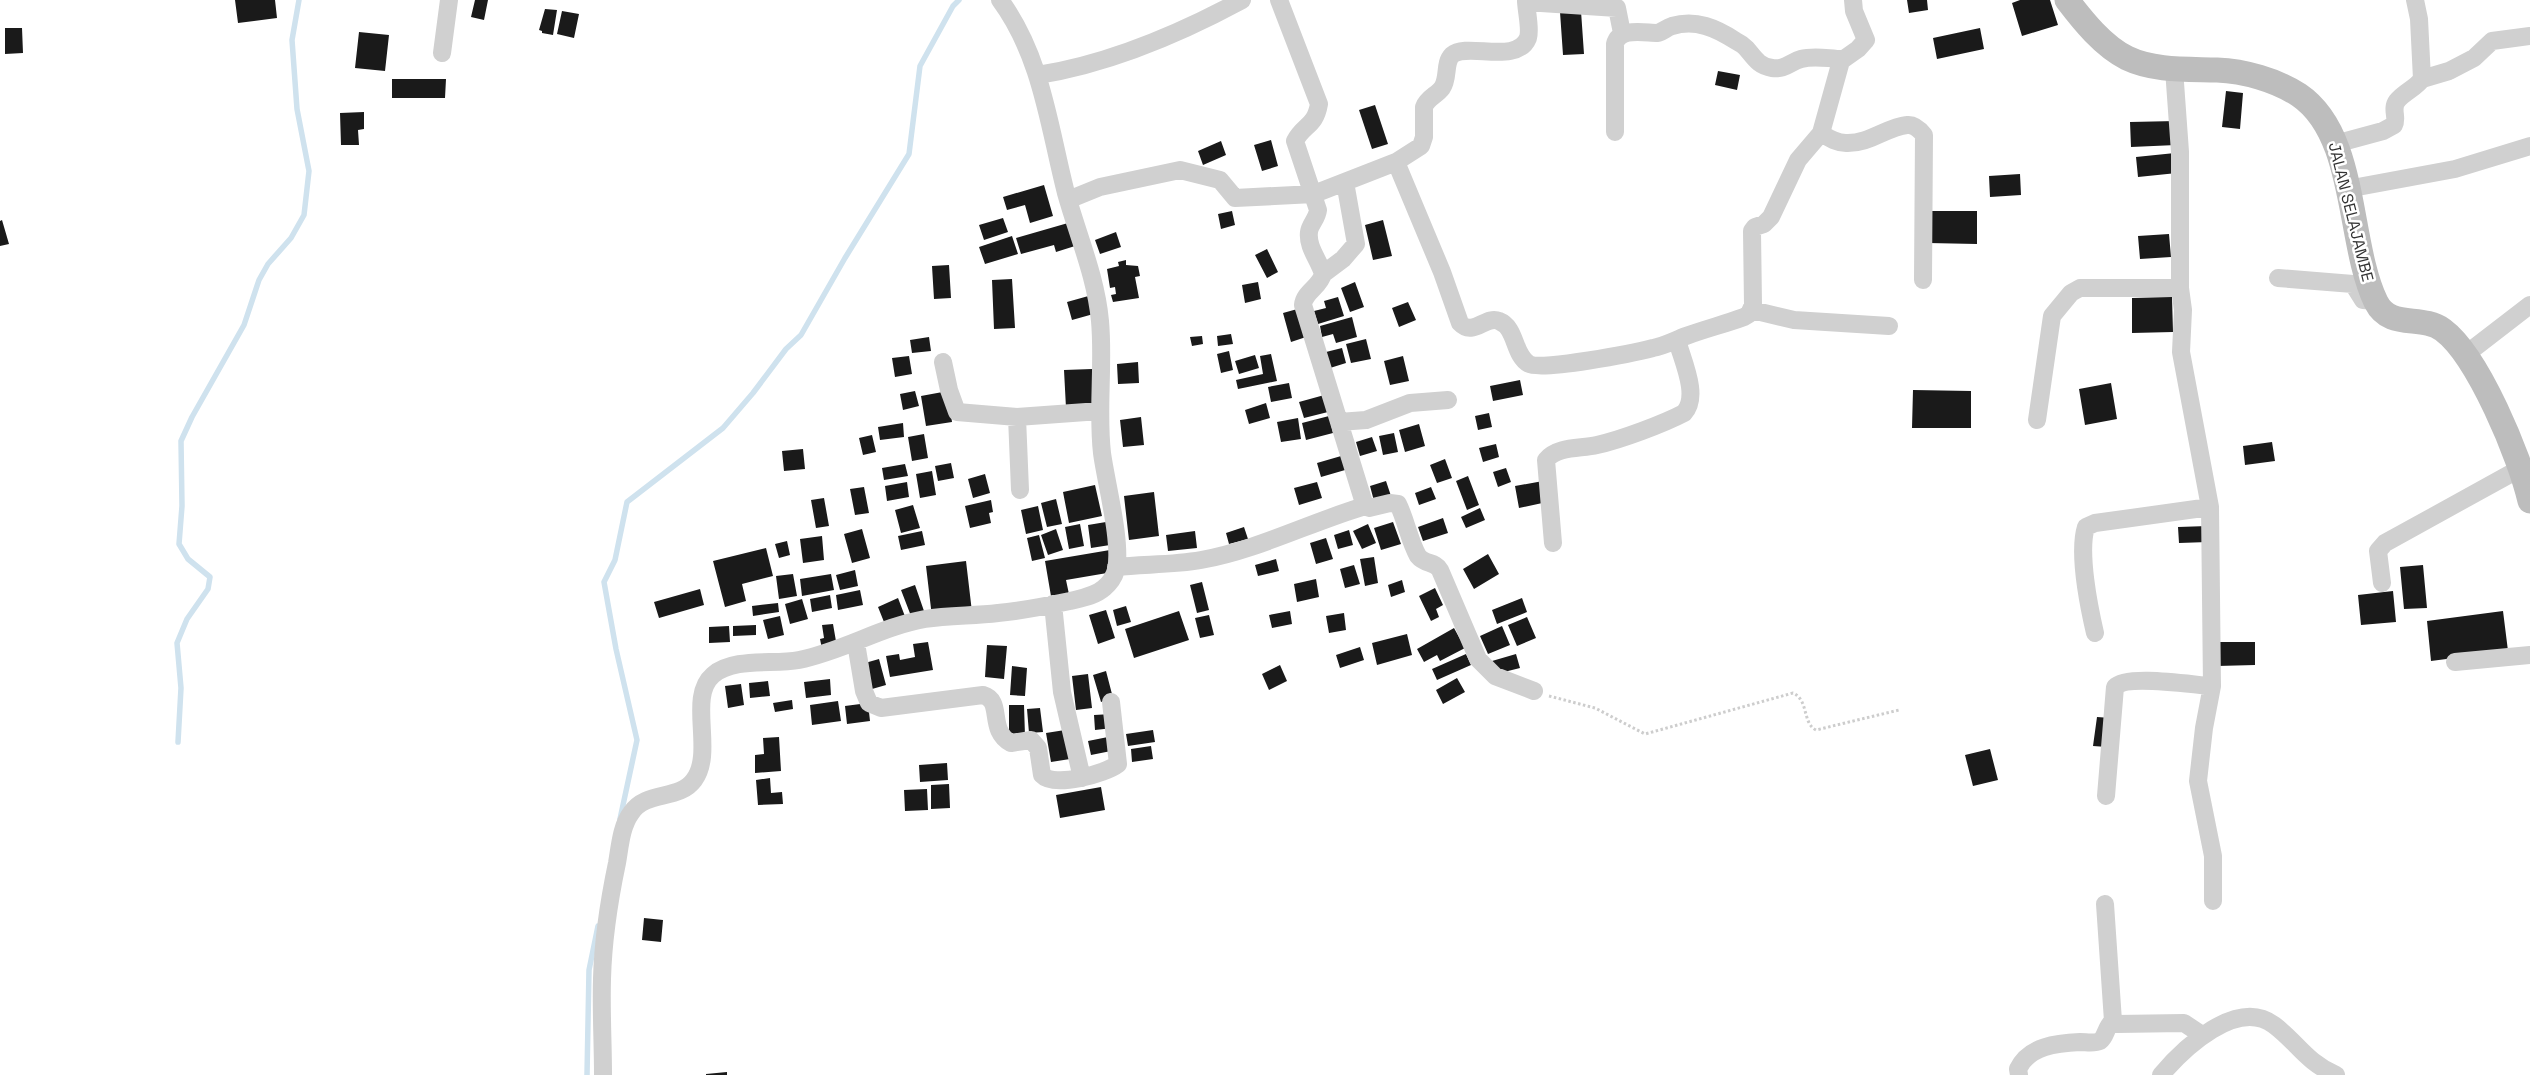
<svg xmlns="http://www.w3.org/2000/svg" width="2530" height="1075" viewBox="0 0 2530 1075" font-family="'Space Grotesk',sans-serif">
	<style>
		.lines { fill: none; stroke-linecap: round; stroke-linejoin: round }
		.stream { stroke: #cfe2ee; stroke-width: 5.5 }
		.building { fill: #1a1a1a }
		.path { stroke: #cdcdcd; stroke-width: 3; stroke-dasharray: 2.5 2.5; stroke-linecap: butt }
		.street { stroke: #d0d0d0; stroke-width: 18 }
		.secondary { stroke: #bdbdbd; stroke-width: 25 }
		.labels { text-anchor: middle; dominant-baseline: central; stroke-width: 5; stroke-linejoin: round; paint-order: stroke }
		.street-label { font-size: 16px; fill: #333; stroke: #fff }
	</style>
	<rect width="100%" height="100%" fill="#fff"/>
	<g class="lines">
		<path class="stream" d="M178 742 181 688 177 643 187 619 208 589 210 577 188 559 179 544 182 506 181 441 192 417 244 325 259 280 268 264 291 238 304 215 309 171 297 109 292 40 299 0
			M620 819 637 740 616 649 604 582 615 560 627 502 723 428 753 393 786 349 801 335 845 258 909 154 920 66 953 6 959 0
			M587 1075 589 970 598 926"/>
	</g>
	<path class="building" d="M235 0H275L277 18 238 23Z
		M475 0H488L484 20 471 17Z
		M1907 0H1927L1928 10 1909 13Z
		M2020 0H2050L2058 25 2022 36 2012 3Z
		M545 9 557 10 553 35 542 33V31L539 30Z
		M562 11 579 14 574 38 557 34Z
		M1581 11 1584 54 1563 55 1560 12Z
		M5 28H22L23 53 5 54Z
		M1980 28 1984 49 1937 59 1933 38Z
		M359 32 389 35 385 71 355 68Z
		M1718 71 1740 75 1737 90 1715 85Z
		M392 79H446L445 98H392Z
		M2226 91 2243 93 2240 129 2222 127Z
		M1375 105 1388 144 1372 149 1359 110Z
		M364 112V129L358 130 359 145H341L340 113Z
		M2176 121V145L2131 147 2130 122Z
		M1271 140 1278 166 1262 171 1254 145Z
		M1221 141 1226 155 1203 165 1198 151Z
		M2175 153 2177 173 2138 177 2136 157Z
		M2020 174 2021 195 1990 197 1989 176Z
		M1044 185 1053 216 1030 223 1025 205 1007 210 1003 197Z
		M1232 211 1235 225 1221 229 1218 214Z
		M1929 211H1977V244L1928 243Z
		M1003 218 1008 232 984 240 979 225Z
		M2 220 9 244 0 246V221Z
		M1383 220 1392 256 1373 260 1365 225Z
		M1068 223 1075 246 1056 252 1054 245 1021 254 1016 238Z
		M1116 232 1121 247 1100 254 1095 240Z
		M2169 234 2171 257 2140 259 2138 236Z
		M1012 236 1018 254 985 264 979 247Z
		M1267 249 1278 272 1267 278 1255 255Z
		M1126 260V265L1138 266 1140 276 1135 277 1139 298 1113 302 1111 295 1116 294 1115 287 1110 288 1107 269 1119 266 1118 262Z
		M949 265 951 298 934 299 932 266Z
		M1012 279 1015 328 994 329 992 280Z
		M1258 282 1261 299 1245 303 1242 285Z
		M1355 282 1364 307 1350 312 1341 288Z
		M1092 295 1097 313 1072 320 1067 302Z
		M1338 297 1344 316 1318 324 1314 311 1326 308 1324 301Z
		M2172 297 2173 332 2132 333V298Z
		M1408 302 1416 320 1399 327 1392 308Z
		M1301 308 1309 336 1291 342 1283 313Z
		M1352 317 1357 337 1336 343 1333 334 1322 337 1320 326Z
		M1231 334 1233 344 1218 346 1217 336Z
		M1202 336 1203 344 1192 346 1190 337Z
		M929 337 931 351 912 353 910 340Z
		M1366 339 1371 359 1351 363 1346 344Z
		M1342 348 1346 363 1330 368 1326 352Z
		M1229 351 1233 370 1221 373 1217 354Z
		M1271 354 1277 381 1238 389 1236 380 1263 374 1260 356Z
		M1255 355 1259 368 1239 374 1235 361Z
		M909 356 912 374 895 377 892 358Z
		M1403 356 1409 381 1390 385 1384 361Z
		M1138 362 1139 383 1118 384 1117 364Z
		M1092 369 1093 407 1066 408 1064 370Z
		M1520 380 1523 395 1493 401 1490 386Z
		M1289 383 1292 398 1271 402 1268 387Z
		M2111 383 2117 419 2085 425 2079 389Z
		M1913 390 1971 391V428H1912Z
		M915 391 919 406 903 410 900 394Z
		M948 391 952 422 926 426 921 396Z
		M1328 394 1332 411 1304 418 1299 402Z
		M1266 403 1270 418 1249 424 1245 410Z
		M1489 413 1492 427 1478 430 1475 416Z
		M1329 416 1333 433 1306 440 1302 423Z
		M1141 417 1144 445 1123 447 1120 420Z
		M1298 418 1301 439 1281 442 1277 422Z
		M903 423 904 437 880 440 878 427Z
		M1419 424 1425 446 1405 452 1399 430Z
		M1394 433 1398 452 1383 455 1379 436Z
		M924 434 928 458 912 461 908 437Z
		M872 435 876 452 863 455 859 438Z
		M1372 437 1377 451 1360 456 1356 442Z
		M2272 442 2275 461 2245 465 2243 446Z
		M1496 444 1499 457 1483 462 1479 448Z
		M803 449 805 469 784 471 782 451Z
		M1348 454 1352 468 1321 477 1317 463Z
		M1445 459 1452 478 1437 483 1430 465Z
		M951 463 954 478 938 481 935 466Z
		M905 464 908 476 884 480 882 468Z
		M1506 468 1511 482 1498 487 1493 472Z
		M932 471 936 495 920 498 916 474Z
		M985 474 990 493 973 498 968 479Z
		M1468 476 1479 505 1467 510 1456 481Z
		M1386 481 1391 496 1374 501 1370 486Z
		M1543 481 1547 502 1519 508 1515 486Z
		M907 482 909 497 887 501 885 486Z
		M1317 482 1322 498 1299 505 1294 488Z
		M1095 485 1102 516 1069 523 1063 492Z
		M864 487 869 513 855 515 850 489Z
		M1431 487 1436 499 1419 505 1415 493Z
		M1154 492 1159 536 1129 540 1124 496Z
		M824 498 829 526 816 528 811 500Z
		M1056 499 1062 524 1047 527 1041 503Z
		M991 500 993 512 989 513 991 523 970 528 965 506Z
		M913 505 920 528 901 533 895 510Z
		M1038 506 1043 530 1026 534 1021 510Z
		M1480 508 1485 520 1466 528 1461 517Z
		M1443 518 1448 533 1423 541 1418 527Z
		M1106 522 1110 545 1091 548 1088 525Z
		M1393 522 1401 544 1381 550 1374 528Z
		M1080 524 1084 546 1069 549 1065 527Z
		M1368 524 1376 543 1362 549 1353 531Z
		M2208 526V542L2179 543 2178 527Z
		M1244 527 1248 539 1229 544 1226 533Z
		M862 529 870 558 852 563 844 534Z
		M1056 529 1063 550 1048 555 1041 535Z
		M1349 530 1353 545 1338 549 1334 535Z
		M922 531 925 545 901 550 898 536Z
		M1195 531 1197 548 1168 551 1166 535Z
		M1039 535 1045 558 1032 561 1027 538Z
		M822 536 824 560 803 563 800 539Z
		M1326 538 1333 559 1316 564 1310 543Z
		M787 541 790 555 779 558 775 544Z
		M766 548 773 576 742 584 746 601 725 607 713 561Z
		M1110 550 1113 572 1066 580 1070 599 1052 602 1045 561Z
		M1488 554 1499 574 1474 589 1463 569Z
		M1374 557 1378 583 1365 586 1360 559Z
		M1276 559 1279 571 1258 576 1255 565Z
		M966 561 972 612 932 617 926 566Z
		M1354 565 1360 584 1345 588 1340 569Z
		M2423 565 2427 608 2404 609 2400 567Z
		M855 570 858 586 840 590 836 575Z
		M793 574 797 596 779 599 776 576Z
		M831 574 834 590 802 596 800 579Z
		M1316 579 1319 597 1297 602 1294 584Z
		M1402 580 1405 592 1391 597 1388 585Z
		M1202 582 1209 610 1197 613 1190 585Z
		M915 585 924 611 911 616 901 590Z
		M1435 588 1443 605 1436 609 1439 617 1431 621 1419 596Z
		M700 589 704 605 659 618 654 602Z
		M860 590 863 605 838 610 836 595Z
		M2393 591 2396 622 2361 625 2358 595Z
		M830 595 832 608 812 612 810 599Z
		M898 598 906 619 886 627 878 607Z
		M1522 598 1527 612 1497 624 1492 610Z
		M802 599 808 619 790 624 785 604Z
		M778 603 779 612 753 616 752 606Z
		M1126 606 1131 622 1117 626 1113 610Z
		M1106 610 1115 638 1098 644 1089 615Z
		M1179 611 1189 640 1134 658 1125 629Z
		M1290 611 1292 624 1272 628 1269 615Z
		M2503 611 2508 651 2431 661 2427 621Z
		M1344 613 1346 630 1329 633 1326 616Z
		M1209 615 1214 635 1200 638 1195 618Z
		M780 616 784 635 768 639 763 620Z
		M1527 617 1536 638 1517 646 1508 625Z
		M833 624 837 647 822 649 820 639 824 638 822 625Z
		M756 625V635L733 636V626Z
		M729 626 730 642 709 643V627Z
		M1502 626 1510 645 1488 654 1480 636Z
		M1454 628 1465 648 1440 661 1437 655 1424 662 1417 649Z
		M1407 634 1412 655 1377 665 1372 643Z
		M928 642 933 670 890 677 886 656 899 654 900 660 915 657 913 644Z
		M2217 642H2255V665L2217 666Z
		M987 645 1007 646 1004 679 985 677Z
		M1360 647 1364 660 1340 668 1336 655Z
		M1466 654 1471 665 1437 680 1432 669Z
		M1516 654 1520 668 1496 674 1492 661Z
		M879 659 886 685 872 689 865 663Z
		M1280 665 1287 681 1269 690 1262 674Z
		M1012 666 1027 668 1025 696 1010 695Z
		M1106 671 1113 698 1101 702 1093 675Z
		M1088 674 1092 708 1076 710 1072 676Z
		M1457 678 1465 692 1443 704 1436 690Z
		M830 679 831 695 806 698 804 682Z
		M768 681 770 696 750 698 749 683Z
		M741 684 744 705 728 708 725 686Z
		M792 700 793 709 775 712 773 703Z
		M838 701 841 721 812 725 810 705Z
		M868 703 870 721 847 724 845 706Z
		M1009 705H1024L1025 736 1009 737Z
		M1040 708 1043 732 1029 733 1027 709Z
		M1112 714 1113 728 1095 730 1094 715Z
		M2097 717 2111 718 2107 747 2093 746Z
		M1065 730 1070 759 1051 762 1046 733Z
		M1153 730 1155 742 1128 746 1126 734Z
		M1113 736 1116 750 1091 755 1088 741Z
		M779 737 781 771 755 773V755L764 754 763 738Z
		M1151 746 1153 759 1132 762 1131 749Z
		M1990 749 1998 780 1973 786 1965 755Z
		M947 763 948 780 920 782 919 765Z
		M770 778 771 793 782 792 783 804 758 805 756 780Z
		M949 784 950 808 931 809V785Z
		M1101 787 1105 810 1060 818 1056 795Z
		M927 789 928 810 905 811 904 790Z
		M644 918 663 920 661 942 642 940Z
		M727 1072V1075H706V1074Z"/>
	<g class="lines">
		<path class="path" d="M1549 696 1595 708 1645 734 1793 693C1809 700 1802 723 1816 730L1899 710"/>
		<path class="street" d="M1279 0 1319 104C1315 127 1304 124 1295 141L1318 210C1317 219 1310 224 1309 232 1307 247 1319 260 1323 274 1320 287 1304 292 1303 305L1364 503 1369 508 1390 503 1398 504C1406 520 1409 540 1418 556 1425 565 1435 561 1440 570L1478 659 1495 676 1534 691
			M1526 2 1617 8 1622 33
			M442 53 449 0
			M2174 69 2180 152V288L2183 310 2181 352 2210 507 2212 686 2204 728 2198 781 2213 856V901
			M1038 75C1108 64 1179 34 1242 0
			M2422 79 2449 71 2474 58 2492 41 2530 36
			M1615 132V44C1619 27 1644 33 1658 33 1664 31 1666 28 1672 26 1696 19 1716 28 1736 41 1740 43 1743 45 1746 48 1754 57 1758 66 1772 68 1785 70 1790 62 1801 59 1815 55 1829 59 1843 59
			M1821 133C1829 138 1836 143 1846 143 1869 144 1887 127 1907 125 1914 124 1920 130 1924 135L1923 280
			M2335 144 2383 131 2394 125C2398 118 2391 109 2397 101 2404 92 2416 88 2422 79L2419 19 2415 0
			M1396 162 1442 272 1460 323C1473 337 1486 315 1499 321 1517 328 1513 355 1529 364 1542 371 1634 353 1653 348 1664 346 1675 340 1686 336 1705 329 1725 324 1744 317L1749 314 1753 305 1752 231 1755 227 1764 224 1771 217 1798 160 1821 133 1841 61 1858 49 1866 40 1854 11 1853 0
			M2347 189 2455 169 2530 146
			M1068 200 1100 187 1180 170 1220 180 1235 198 1314 194 1396 162 1421 146 1424 137V107C1427 98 1437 95 1442 88 1449 78 1444 63 1452 55 1467 42 1517 65 1528 38 1531 29 1526 10 1526 0
			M1323 274 1343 259 1356 244 1345 182
			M2278 278 2353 284 2363 300 2376 301
			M1752 310 1794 320 1889 326
			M2465 355 2530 305
			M943 362 949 390 957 412 1017 417
			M2037 420 2052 316 2071 293 2080 288H2180
			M1339 422 1366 420 1410 403 1448 400
			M1020 490 1017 417 1100 411
			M1553 543 1546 460C1558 446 1580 449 1597 445 1620 440 1663 424 1684 413 1700 396 1682 360 1677 340
			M1116 567C1144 564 1173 565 1201 560 1257 550 1311 522 1365 506
			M2382 583 2378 551 2385 543 2521 468
			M1053 604 1062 692 1082 778
			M2095 633C2089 607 2078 552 2086 527L2095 523 2210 507
			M856 643 864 691 869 703 881 708 983 695C1004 701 987 730 1011 743L1031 740 1038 748 1042 775C1054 788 1105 774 1118 764L1111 702
			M2455 662 2530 655
			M2106 796 2115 687C2127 674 2193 685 2212 686
			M2105 904 2113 1021 2117 1024 2184 1023 2202 1035
			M603 1075C603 1043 601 1011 602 979 603 940 609 901 617 863 620 846 621 827 631 813 646 790 679 801 694 780 715 752 687 697 713 675 734 657 773 665 799 660 844 651 880 627 925 619 949 615 973 616 998 613 1022 611 1046 606 1070 601 1082 598 1095 596 1104 588 1110 583 1114 577 1116 570 1122 542 1106 483 1102 453 1097 409 1104 365 1100 321 1096 277 1078 236 1066 193 1049 127 1042 57 1000 0
			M2019 1075 2018 1069C2029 1046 2057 1043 2080 1042 2086 1042 2094 1044 2100 1041 2106 1037 2106 1026 2113 1021
			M2161 1075C2183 1049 2237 997 2274 1025 2298 1043 2305 1061 2336 1075"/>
		<path class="secondary" d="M2067 0C2083 21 2103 46 2127 58 2154 71 2187 69 2217 70 2244 71 2276 80 2299 95 2358 135 2347 242 2376 302 2390 330 2421 314 2443 330 2478 356 2520 457 2530 501"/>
	</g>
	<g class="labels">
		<g class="street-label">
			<text transform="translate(2351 212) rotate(76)">JALAN SELAJAMBE</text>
		</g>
	</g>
</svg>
